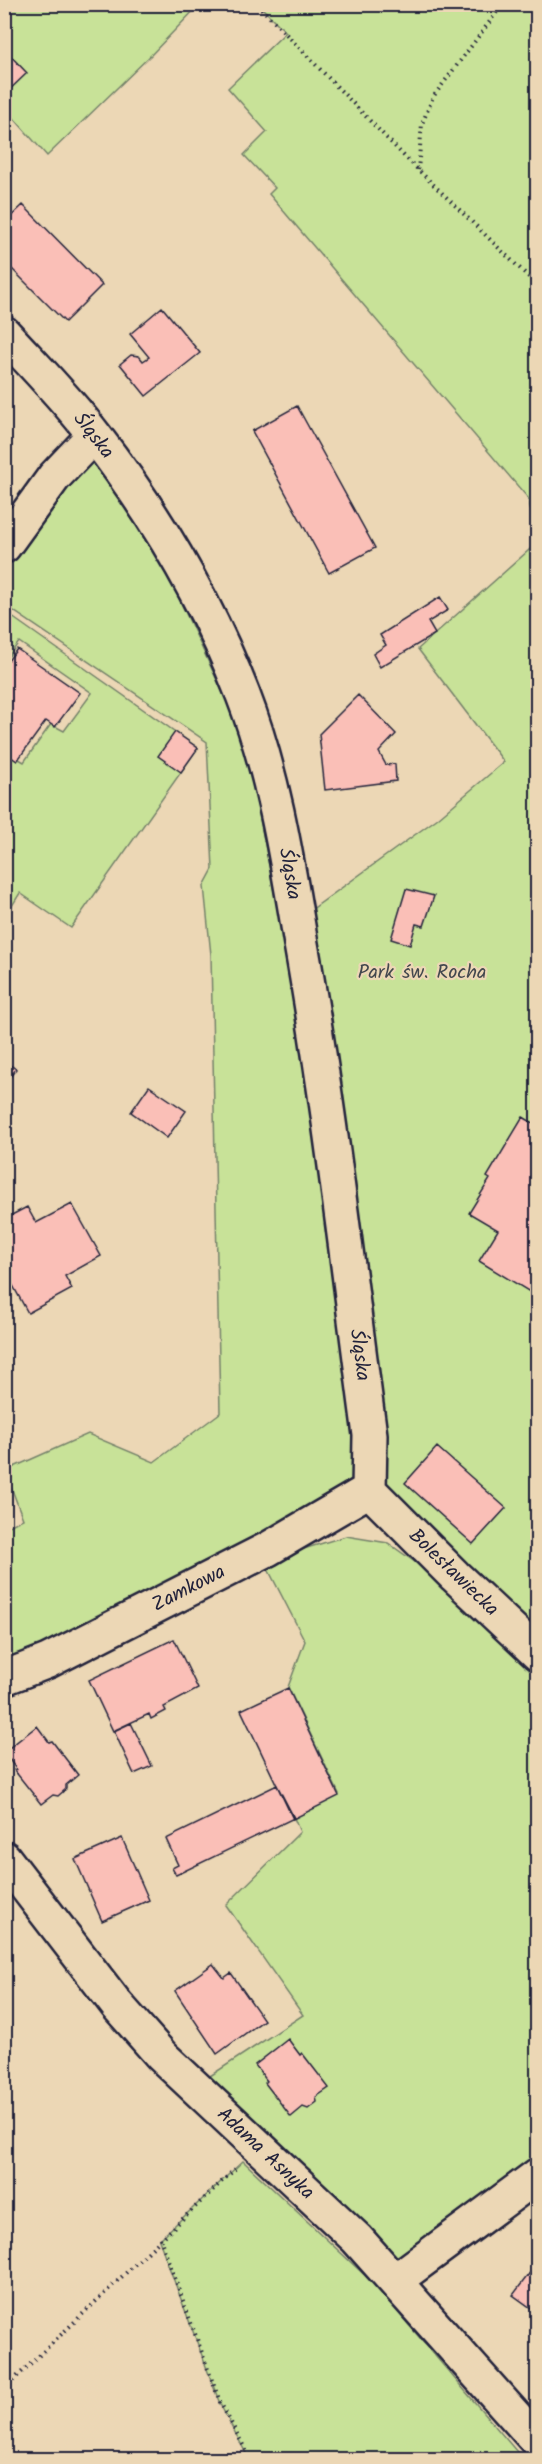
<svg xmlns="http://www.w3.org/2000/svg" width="542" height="2464" viewBox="0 0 542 2464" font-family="Kalam,sans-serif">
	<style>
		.green { fill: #c8e298; stroke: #75826a; stroke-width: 1.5 }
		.building { fill: #fabfb7; stroke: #22223b; stroke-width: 1.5 }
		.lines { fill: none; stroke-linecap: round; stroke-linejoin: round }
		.street-casing { stroke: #22223b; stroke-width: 38 }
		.path { stroke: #22223b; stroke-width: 4; stroke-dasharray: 1.5 4.5; stroke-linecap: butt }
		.street { stroke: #ecd7b5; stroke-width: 33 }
		.labels { text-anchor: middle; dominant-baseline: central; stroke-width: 4.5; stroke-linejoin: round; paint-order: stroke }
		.street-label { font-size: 20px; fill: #22223b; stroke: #ecd7b5 }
		.park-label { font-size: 20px; fill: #43484e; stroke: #ecd7b5 }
	</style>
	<rect width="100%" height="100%" fill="#ecd7b5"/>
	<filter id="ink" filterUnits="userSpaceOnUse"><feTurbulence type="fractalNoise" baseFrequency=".0167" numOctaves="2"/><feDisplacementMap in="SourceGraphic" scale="12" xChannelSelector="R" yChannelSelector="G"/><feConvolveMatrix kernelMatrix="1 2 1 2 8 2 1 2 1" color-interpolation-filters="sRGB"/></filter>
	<g filter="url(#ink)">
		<path class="green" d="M4 5H199L151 55 47 156 5 108Z
			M259 5H537V537L528 498 269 194 275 188 244 155 267 132 228 88 286 32Z
			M91 458 129 509 174 588 229 706 251 772 281 928 297 920 438 818 504 762 418 649 537 543V2159L400 2263 371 2229 344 2204 312 2179 254 2129 210 2076 303 2015 226 1905 300 1832 294 1818 339 1794 288 1687 305 1641 267 1567 297 1551 346 1536 388 1543 419 1565 523 1661 364 1489 317 1517 278 1523 226 1557 9 1665 4 1660 5 1528 23 1519 5 1471 88 1434 154 1462 220 1413 211 955 204 886 213 869 207 742 5 605V568Z
			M5 612 198 748 71 928 20 893 5 917V752L17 761 19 759 24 762 51 724 64 731 92 693 19 642 5 661Z
			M243 2161 373 2283 523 2459H249L220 2404 159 2240Z"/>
		<path class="building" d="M4 49 27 73 4 95Z
			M23 205 102 285 65 322 4 261V223Z
			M162 307 200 353 146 396 120 364 131 355 139 356 143 361 149 357 130 334Z
			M297 406 375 548 329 573 252 431Z
			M440 597 448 610 428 622 435 634 380 667 373 654 386 645 380 635Z
			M17 649 80 693 55 727 46 721 17 761 4 752V666Z
			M358 695 396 734 379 752 386 765 395 764 396 781 325 790 319 734Z
			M175 732 198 748 181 772 158 756Z
			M406 889 434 896 424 926 416 924 410 945 391 939Z
			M4 1061 16 1069 4 1085Z
			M149 1086 186 1111 167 1138 131 1112Z
			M523 1117 538 1126V1297L479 1261 498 1230 469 1213 490 1179 487 1177Z
			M72 1204 101 1256 65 1276 72 1289 28 1313 4 1269V1219L27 1207 36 1223Z
			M437 1447 506 1508 473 1544 405 1483Z
			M174 1639 198 1689 164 1707 166 1711 151 1719 149 1714 113 1731 89 1680Z
			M288 1688 339 1796 293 1819 241 1710Z
			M131 1723 152 1766 134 1774 114 1731Z
			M37 1726 49 1742 52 1741 78 1775 66 1785V1789L58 1796 53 1795 41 1804 14 1770 16 1769 4 1752Z
			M277 1785 294 1818 176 1875 172 1868 178 1865 166 1839Z
			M122 1838 149 1900 102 1921 75 1859Z
			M213 1964 224 1978 231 1973 264 2020 217 2054 175 1991Z
			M288 2039 300 2055 302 2053 329 2088 316 2097 317 2102 308 2109 303 2107 291 2117 265 2083 267 2081 255 2065Z
			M538 2262V2313L513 2295Z"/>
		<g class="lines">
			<g class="street-casing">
				<path id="street" d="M4 333C35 367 68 400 95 436 156 515 207 602 243 695 274 775 287 860 301 944 330 1107 348 1271 370 1435L369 1490
					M4 546 54 477 94 435
					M369 1490 455 1576 538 1654
					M4 1678 48 1661 268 1549 369 1490
					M4 1858 117 2005 162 2056 357 2239 538 2442
					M396 2280 538 2175"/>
			</g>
			<path class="path" d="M257 4 405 157 538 286
				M418 170 422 124 433 97 503 4
				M160 2238 220 2402 251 2460
				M4 2389 235 2169"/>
			<use href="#street" class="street"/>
		</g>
	</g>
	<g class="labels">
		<g class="street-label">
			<text transform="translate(93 436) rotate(52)">Śląska</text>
			<text transform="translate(289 874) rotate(80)">Śląska</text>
			<text transform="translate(359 1355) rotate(82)">Śląska</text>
			<text transform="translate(453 1573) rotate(44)">Bolesławiecka</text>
			<text transform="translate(189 1589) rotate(-27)">Zamkowa</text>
			<text transform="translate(265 2154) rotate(43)">Adama Asnyka</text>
		</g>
		<g class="park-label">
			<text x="422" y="973">Park św. Rocha</text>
		</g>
	</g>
	<rect width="542" height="2464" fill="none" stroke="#ecd7b5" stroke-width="24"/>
	<rect x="12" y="12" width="518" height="2440" fill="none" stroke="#22223b" stroke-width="2" filter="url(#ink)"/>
</svg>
